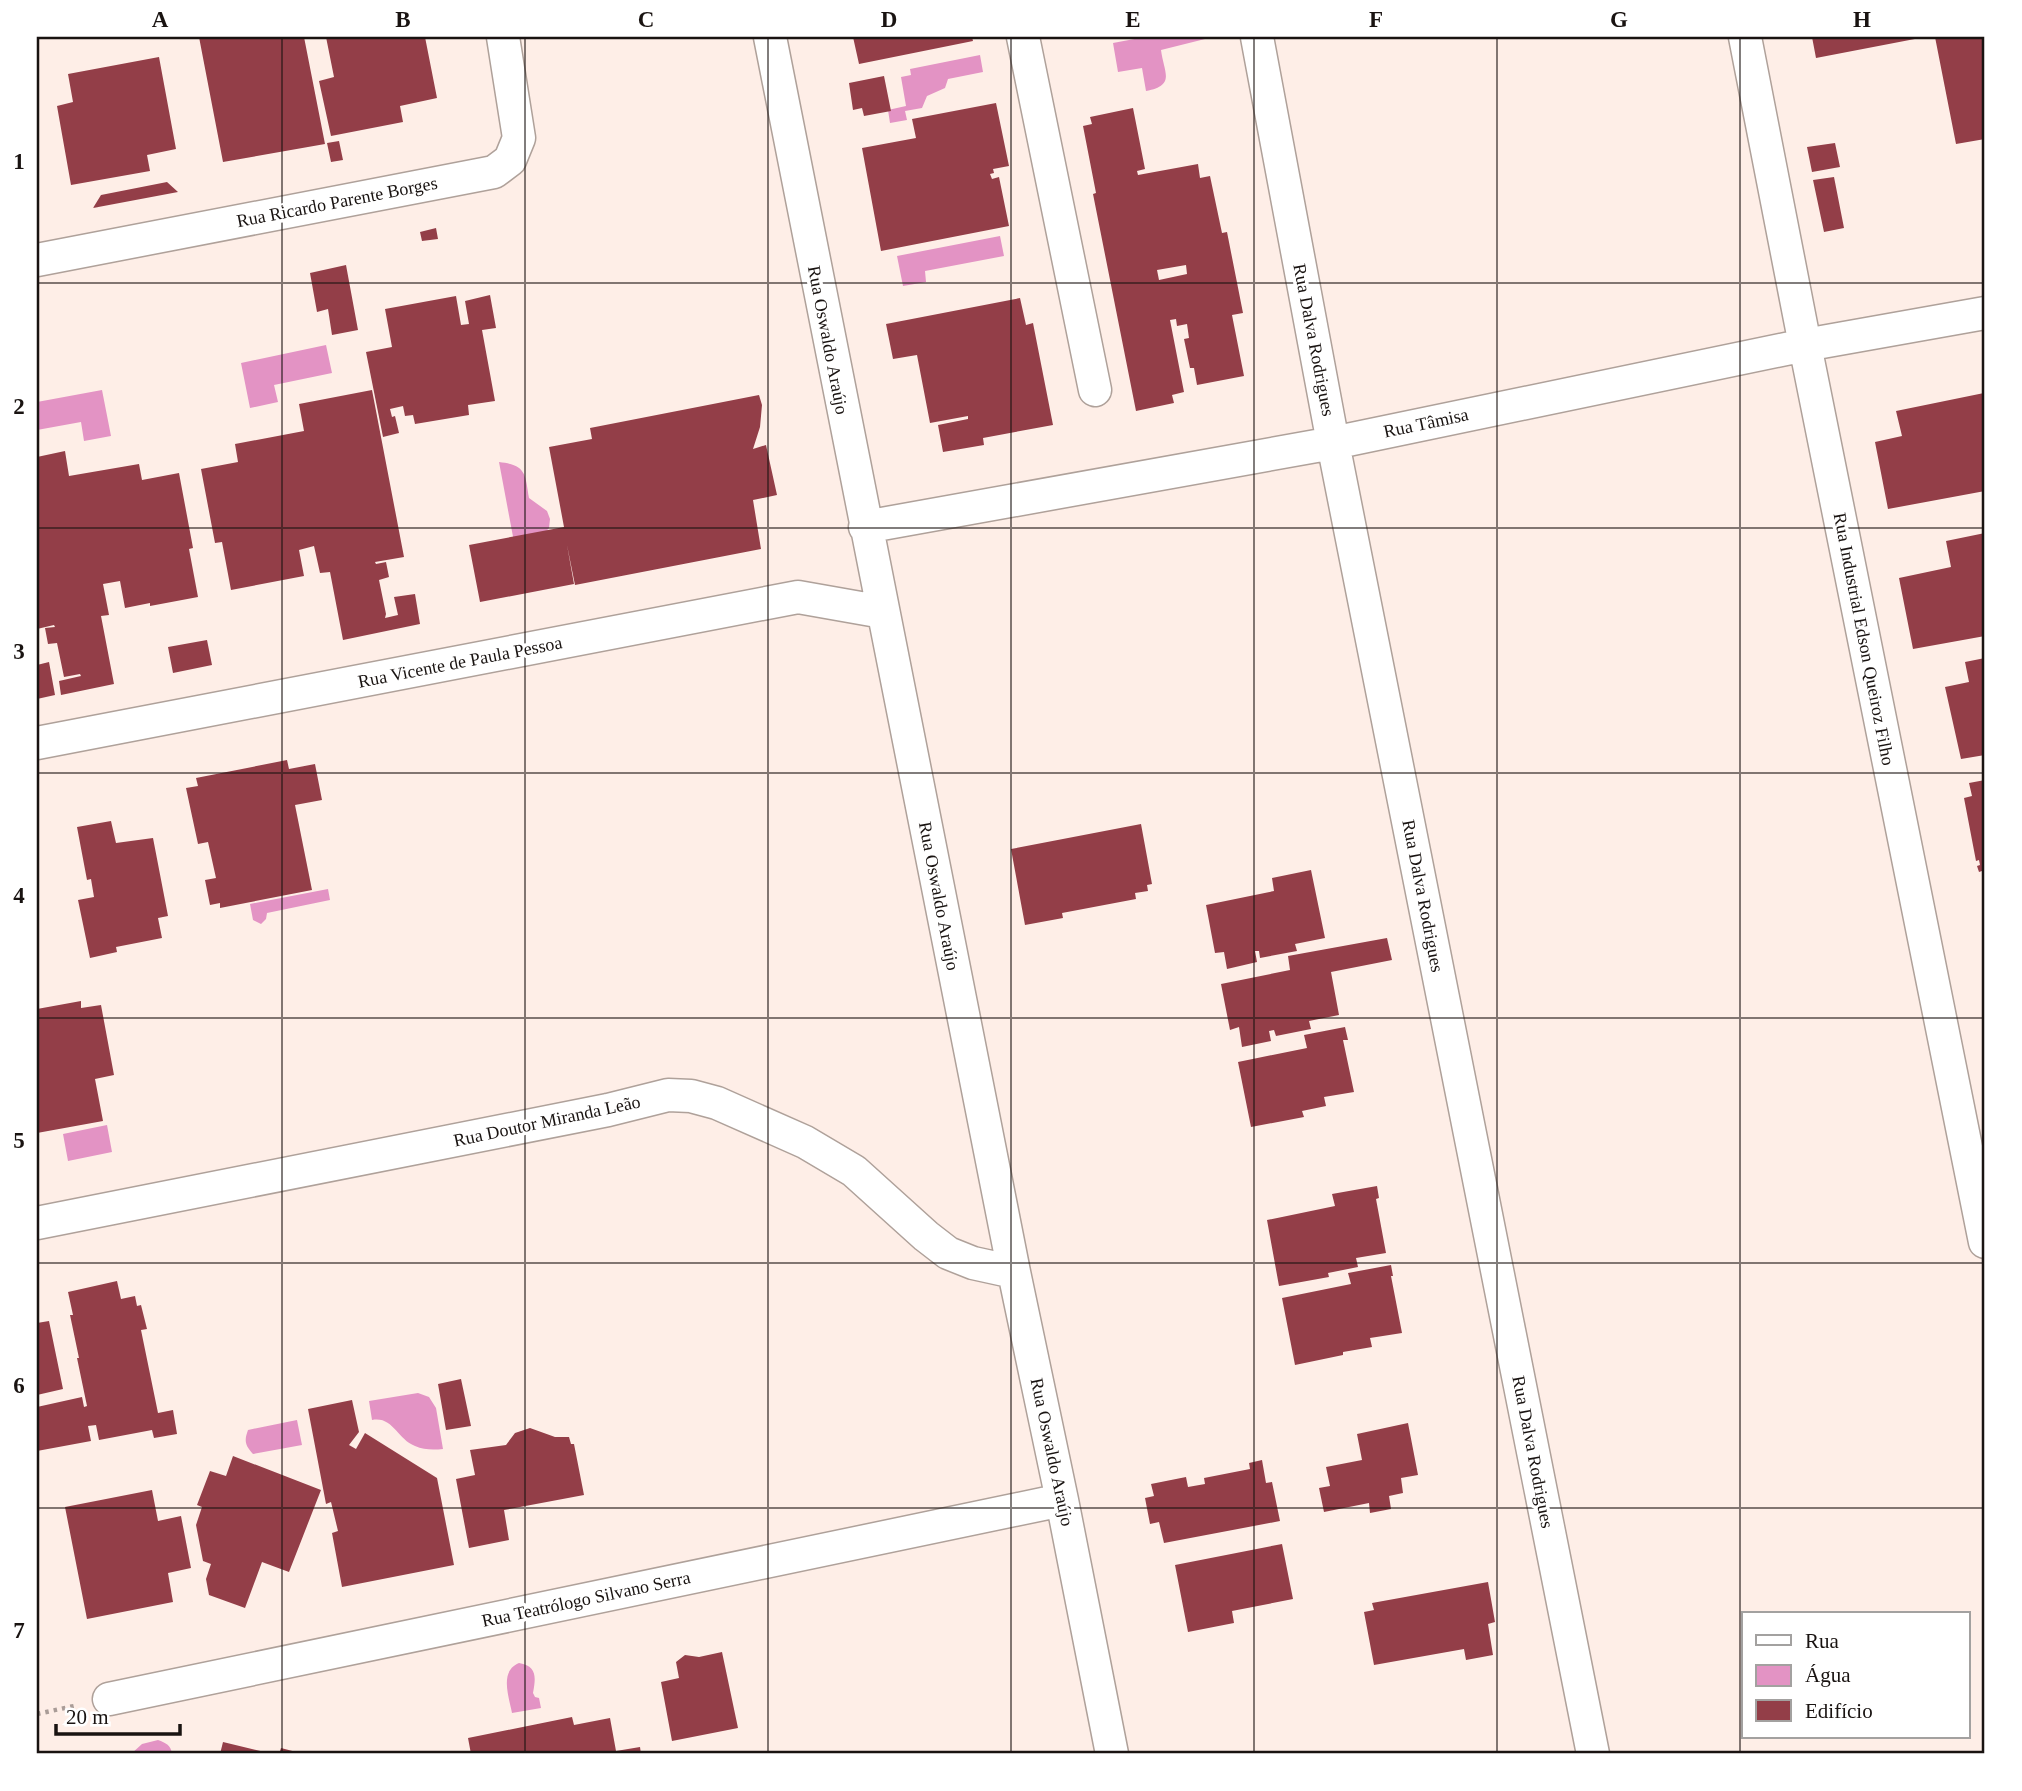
<svg xmlns="http://www.w3.org/2000/svg" width="2022" height="1791" viewBox="0 0 2022 1791" font-family="'Times New Roman',serif">
	<style>
		.water { fill: #e393c4 }
		.building { fill: #933e48; fill-rule: evenodd }
		.lines { fill: none; stroke-linecap: round; stroke-linejoin: round }
		.minor-casing { stroke: #afa19a; stroke-width: 35 }
		.path { stroke: #a99c97; stroke-width: 4.5; stroke-dasharray: 3.5 5; stroke-linecap: butt }
		.minor { stroke: #fff; stroke-width: 32 }
		.grid { fill: none; stroke: #191311; stroke-width: 2; stroke-opacity: 0.55 }
		.labels { text-anchor: middle; dominant-baseline: central; stroke-width: 7; stroke-linejoin: round; paint-order: stroke }
		.street-label { font-size: 18px; fill: #191311; stroke: #fff }
		.neatline { fill: none; stroke: #191311; stroke-width: 2.5 }
		.grid-label { font-size: 23px; text-anchor: middle; font-weight: bold; fill: #191311 }
	</style>
	<rect width="100%" height="100%" fill="#feeee7"/>
	<path class="water" d="M1145 37H1204L1205 39 1161 50C1164 73 1176 85 1146 91L1142 68 1118 72 1113 43Z
		M980 55 983 72 948 79 945 88 927 96 922 108 905 111 907 120 890 123 888 110 906 106 901 77 911 75 910 69Z
		M1000 236 1004 256 925 271 926 282 903 286 897 256Z
		M326 345 332 373 274 385 278 402 250 408 241 363Z
		M102 390 111 436 84 441 81 422 37 430V402Z
		M499 462C526 465 525 473 529 498L547 511 550 519 549 528 543 535 514 542Z
		M328 889 330 900 267 913 266 919 261 924 253 920 250 904Z
		M107 1125 112 1152 68 1161 63 1134Z
		M418 1393 429 1397 436 1408 443 1449C433 1450 424 1450 415 1446 397 1439 393 1416 372 1420L369 1401Z
		M297 1420 302 1445 253 1454C245 1445 244 1441 248 1430Z
		M519 1663C537 1666 536 1677 533 1693L535 1697 539 1698 541 1708 512 1713C509 1697 499 1671 519 1663Z
		M158 1740C166 1743 171 1745 172 1754H131L142 1744Z"/>
	<path class="building" d="M199 37H304L325 144 223 162Z
		M326 37H425L437 98 400 106 403 122 331 136 319 81 334 77Z
		M853 37H972L973 41 859 64Z
		M1812 37H1920V38L1816 58Z
		M1935 37H1985V139L1956 144Z
		M159 57 176 149 147 155 150 171 71 185 57 106 73 102 68 74Z
		M884 76 891 111 864 116 862 108 853 110 849 83Z
		M996 103 1009 166 993 169 994 173 990 174 992 179 999 177 1009 226 881 251 862 148 916 138 912 119Z
		M1133 108 1145 169 1137 171 1138 175 1198 164 1200 178 1210 176 1222 233 1227 232 1243 313 1232 315 1244 376 1197 385 1194 368H1190L1184 339 1189 338 1187 324 1177 326 1176 319 1170 320 1184 392 1172 395 1174 403 1136 411 1093 194 1096 193 1083 126 1092 124 1090 117ZM1186 265 1187 274 1159 280 1157 270Z
		M339 141 343 160 331 162 327 143Z
		M1835 143 1840 167 1812 172 1807 147Z
		M1834 177 1844 228 1824 232 1813 180Z
		M167 182 178 192 93 208 101 195Z
		M436 228 438 239 422 241 420 232Z
		M346 265 358 330 332 335 328 309 317 312 310 273Z
		M490 295 496 328 482 330 495 401 468 405 469 415 415 424 413 415 405 416 403 406 390 409 392 417 395 416 399 433 383 437 366 352 392 347 385 309 456 296 461 325 469 324 465 301Z
		M1020 298 1026 325 1033 323 1053 425 983 438 984 445 943 452 938 425 968 419V416L930 423 917 355 893 359 886 324Z
		M372 390 404 557 375 562 376 564 386 562 389 577 379 580 386 614 385 618 398 615 394 597 415 594 420 624 343 640 330 572 320 573 314 546 299 550 304 576 231 590 222 542 215 543 201 469 238 462 235 444 304 431 299 404Z
		M1984 393 1985 491 1888 509 1875 442 1902 436 1896 411Z
		M759 395 762 405 760 427 753 449 766 445 777 495 753 500 761 549 575 585 567 545 574 584 480 602 469 545 564 527 549 447 592 439 590 428Z
		M65 451 69 476 139 464 142 480 179 473 193 548 189 549 198 597 150 606V603L125 608 120 581 103 584 109 615 101 616 114 684 61 695 59 681 81 676 80 674 64 677 57 643 48 644 45 628 55 627 54 625 37 629V457Z
		M1985 533V636L1913 649 1899 578 1951 567 1946 541Z
		M207 640 212 665 173 673 168 647Z
		M1985 658V755L1961 759 1945 687 1969 682 1965 662Z
		M49 662 55 695 37 699V665Z
		M287 760 289 769 315 764 322 800 295 805 312 890 220 908V903L210 905 205 880 216 878 208 842 198 844 186 788 198 786 196 778Z
		M1985 780V870L1979 872 1977 866 1980 865 1979 860 1976 861 1964 798 1972 796 1969 783Z
		M111 821 116 843 153 838 168 916 158 918 162 938 116 947 117 952 90 958 78 900 94 897 91 879 87 880 77 827Z
		M1141 824 1152 884 1147 885 1148 891 1135 893 1136 899 1062 913 1063 918 1025 925 1011 849Z
		M1311 870 1325 938 1295 944 1297 951 1260 958 1259 951H1255L1257 962 1227 969 1224 952 1215 953 1206 905 1274 891 1272 878Z
		M1387 938 1392 960 1331 972 1339 1015 1309 1021 1311 1029 1276 1036 1274 1030 1269 1031 1271 1041 1242 1047 1239 1027 1230 1030 1221 984 1290 970 1288 956Z
		M81 1001V1008L101 1005 114 1075 95 1079 103 1121 37 1133V1009Z
		M1345 1027 1348 1040H1343L1354 1092 1324 1097 1326 1106 1302 1111 1304 1117 1251 1127 1238 1062 1307 1048 1304 1035Z
		M1377 1186 1379 1198 1376 1199 1386 1253 1356 1258 1358 1267 1328 1273 1329 1277 1279 1286 1267 1220 1335 1206 1332 1194Z
		M1391 1265 1393 1276H1391L1402 1333 1370 1338 1372 1347 1343 1352V1355L1295 1365 1282 1298 1351 1284 1348 1273Z
		M117 1281 121 1299 135 1296 137 1306 141 1305 147 1329 141 1330 158 1413 173 1410 177 1434 154 1438 152 1430 99 1440 96 1425 88 1426 91 1441 37 1451V1407L82 1397 84 1407 87 1406 77 1358H79L70 1315H73L68 1292Z
		M49 1321 63 1389 37 1395V1323Z
		M461 1379 471 1426 446 1430 438 1384Z
		M352 1400 359 1432 349 1445 356 1449 365 1433 437 1478 454 1565 342 1587 332 1533 338 1531 331 1502 326 1504 308 1409Z
		M1408 1423 1418 1475 1401 1478 1403 1493 1389 1496 1391 1509 1370 1513 1369 1503 1324 1512 1319 1488 1330 1486 1326 1467 1362 1460 1357 1434Z
		M530 1428 555 1437H569L571 1444H574L584 1495 504 1510 509 1540 469 1548 456 1479 475 1475 470 1450 506 1445 515 1433Z
		M233 1456 321 1490 289 1572 262 1562 245 1608 209 1595 206 1579 211 1564 203 1561 196 1525 202 1507 197 1505 210 1471 226 1476Z
		M1262 1460 1266 1483 1272 1482 1280 1521 1164 1543 1159 1522 1150 1524 1145 1498 1154 1496 1151 1484 1186 1477 1188 1487 1205 1484 1204 1478 1250 1469 1249 1463Z
		M152 1490 158 1521 181 1516 191 1568 168 1573 173 1602 87 1619 65 1507Z
		M1282 1544 1293 1599 1232 1611 1234 1623 1188 1632 1175 1565Z
		M1488 1582 1495 1622 1488 1624 1493 1655 1466 1660 1464 1649 1374 1665 1364 1612 1374 1610 1372 1603Z
		M722 1652 738 1728 672 1741 661 1682 679 1678 676 1662 685 1655 699 1657Z
		M572 1717 574 1725 610 1718 616 1751 640 1747 641 1754H471L468 1738Z
		M223 1742 269 1753V1754H220Z
		M281 1748 300 1753 299 1754H279Z"/>
	<g class="lines">
		<g class="minor-casing">
			<path id="minor" d="M770 37 1014 1272 1062 1500 1112 1754
				M1023 37 1095 390
				M1257 37 1333 443 1593 1754
				M1745 37 1805 345 1985 1242
				M37 260 494 172 510 160 519 138 503 37
				M865 527 1333 443 1805 345 1985 313
				M37 743 798 597 883 612
				M37 1223 608 1110 668 1095 691 1096 717 1103 805 1142 854 1171 926 1236 948 1253 973 1263 1014 1272
				M109 1699 1062 1500"/>
		</g>
		<path class="path" d="M37 1714 74 1706"/>
		<use href="#minor" class="minor"/>
	</g>
	<path class="grid" d="M282 37V1754M525 37V1754M768 37V1754M1011 37V1754M1254 37V1754M1497 37V1754M1740 37V1754M37 283H1985M37 528H1985M37 773H1985M37 1018H1985M37 1263H1985M37 1508H1985"/>
	<g class="labels">
		<g class="street-label">
			<text transform="translate(337 202) rotate(-11)">Rua Ricardo Parente Borges</text>
			<text transform="translate(828 340) rotate(79)">Rua Oswaldo Araújo</text>
			<text transform="translate(1314 340) rotate(79)">Rua Dalva Rodrigues</text>
			<text transform="translate(1426 423) rotate(-12)">Rua Tâmisa</text>
			<text transform="translate(1864 639) rotate(79)">Rua Industrial Edson Queiroz Filho</text>
			<text transform="translate(460 662) rotate(-11)">Rua Vicente de Paula Pessoa</text>
			<text transform="translate(939 896) rotate(79)">Rua Oswaldo Araújo</text>
			<text transform="translate(1423 896) rotate(79)">Rua Dalva Rodrigues</text>
			<text transform="translate(547 1121) rotate(-12)">Rua Doutor Miranda Leão</text>
			<text transform="translate(1052 1452) rotate(78)">Rua Oswaldo Araújo</text>
			<text transform="translate(1533 1452) rotate(79)">Rua Dalva Rodrigues</text>
			<text transform="translate(586 1599) rotate(-12)">Rua Teatrólogo Silvano Serra</text>
		</g>
	</g>
	<rect width="2022" height="1791" fill="none" stroke="#ffffff" stroke-width="77"/>
	<rect x="1742" y="1612" width="228" height="126" fill="#ffffff" stroke="#a3a1a0" stroke-width="2"/>
	<rect x="1756" y="1635" width="35" height="10" fill="#ffffff" stroke="#a3a1a0" stroke-width="2"/>
	<text x="1805" y="1648" font-size="21" fill="#191311">Rua</text>
	<rect x="1756" y="1665" width="35" height="21" fill="#e393c4" stroke="#a3a1a0" stroke-width="2"/>
	<text x="1805" y="1682" font-size="21" fill="#191311">Água</text>
	<rect x="1756" y="1700" width="35" height="21" fill="#933e48" stroke="#a3a1a0" stroke-width="2"/>
	<text x="1805" y="1718" font-size="21" fill="#191311">Edifício</text>
	<path d="M56 1724v10h124v-10" fill="none" stroke="#191311" stroke-width="3.5"/>
	<text x="66" y="1724" font-size="21" fill="#191311" stroke="#ffffff" stroke-width="5" paint-order="stroke">20 m</text>
	<rect x="38" y="38" width="1945" height="1714" class="neatline"/>
	<g class="grid-label">
		<text x="160" y="27">A</text>
		<text x="403" y="27">B</text>
		<text x="646" y="27">C</text>
		<text x="889" y="27">D</text>
		<text x="1133" y="27">E</text>
		<text x="1376" y="27">F</text>
		<text x="1619" y="27">G</text>
		<text x="1862" y="27">H</text>
		<text x="19" y="169">1</text>
		<text x="19" y="414">2</text>
		<text x="19" y="659">3</text>
		<text x="19" y="903">4</text>
		<text x="19" y="1148">5</text>
		<text x="19" y="1393">6</text>
		<text x="19" y="1638">7</text>
	</g>
</svg>
